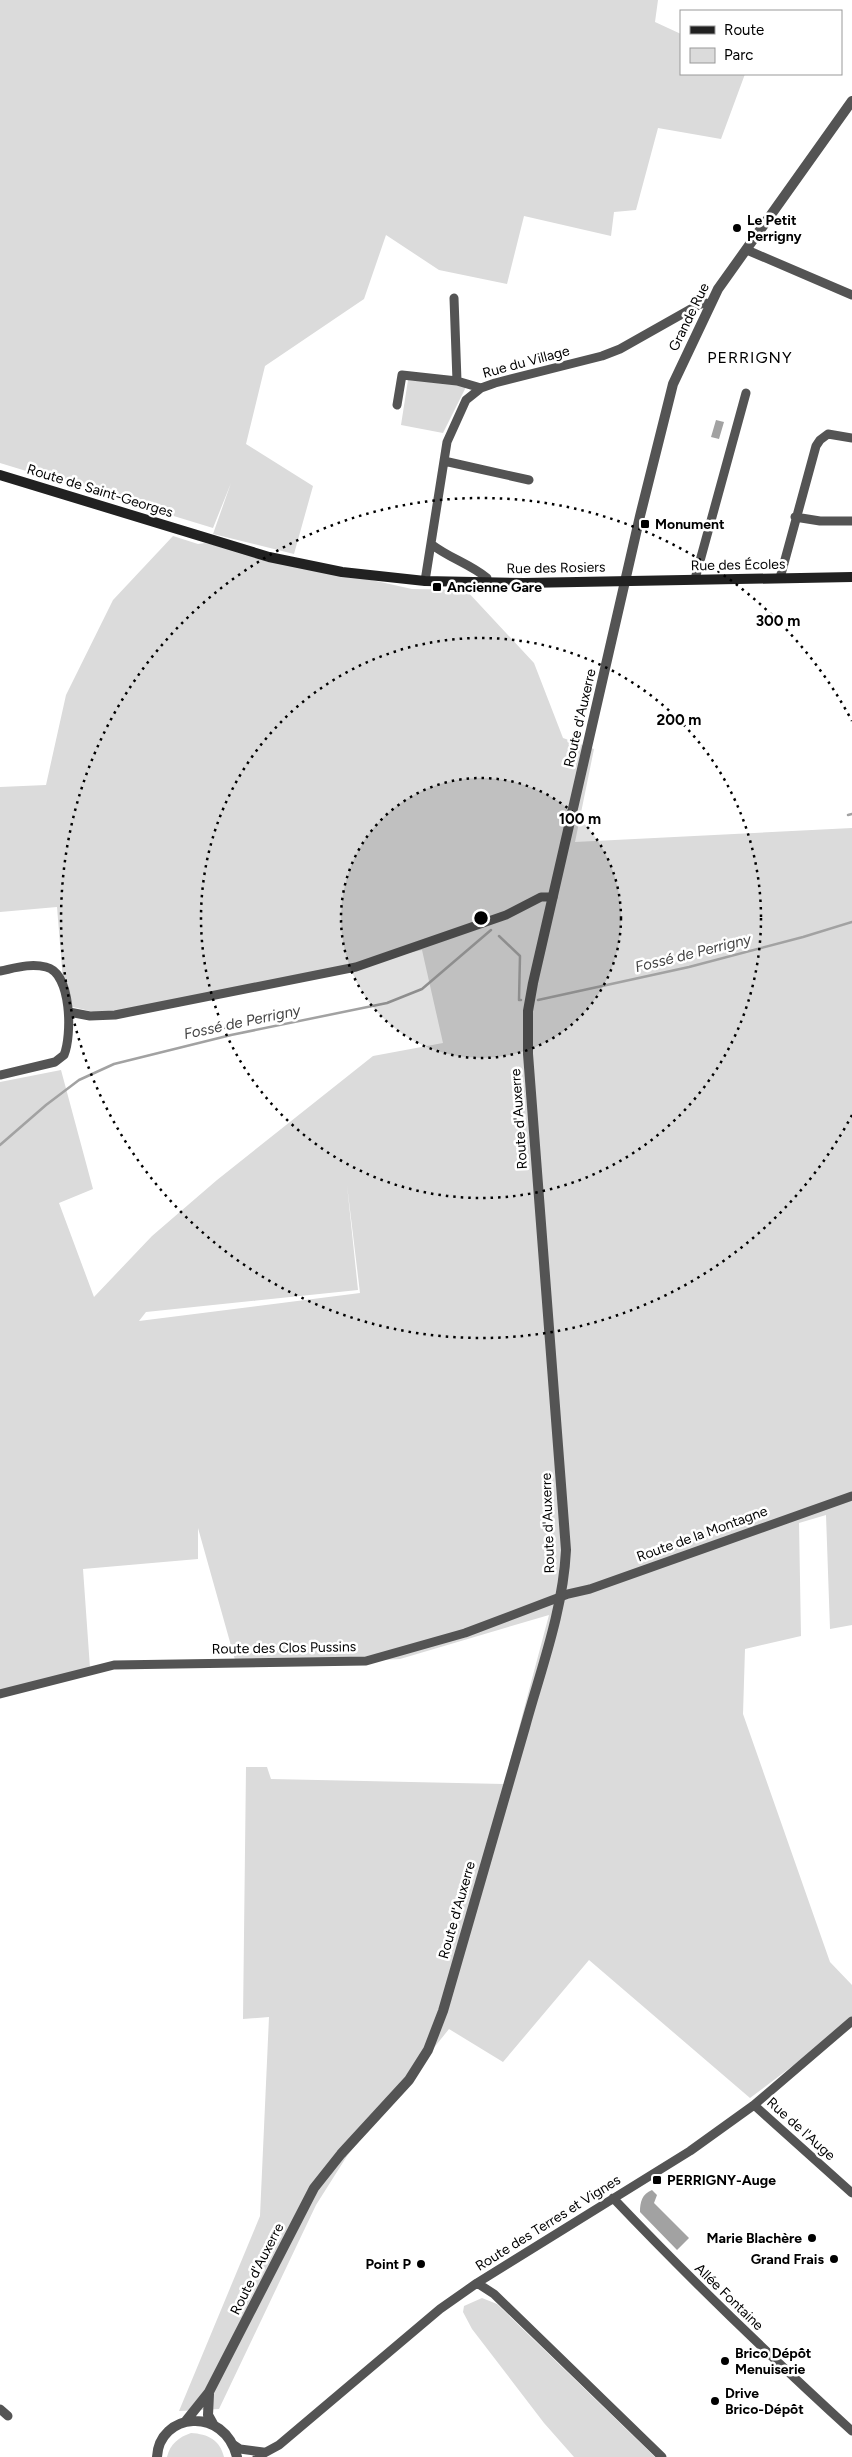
<svg xmlns="http://www.w3.org/2000/svg" width="852" height="2457" viewBox="0 0 852 2457" font-family="Figtree,sans-serif">
	<style>
		.green { fill: #dbdbdb; fill-rule: evenodd }
		.water { fill: #a2a2a2 }
		.lines { fill: none; stroke-linecap: round; stroke-linejoin: round }
		.stream { stroke: #a2a2a2; stroke-width: 2.5 }
		.minor { stroke: #545454; stroke-width: 9 }
		.tertiary { stroke: #545454; stroke-width: 10 }
		.secondary { stroke: #212121; stroke-width: 10 }
		.ring { fill: none; stroke: #000; stroke-width: 2.5; stroke-dasharray: 2.5 5 }
		.poi-dot { fill: #000; stroke: #fff; stroke-width: 2 }
		.labels { text-anchor: middle; dominant-baseline: central; stroke-width: 5; stroke-linejoin: round; paint-order: stroke }
		.poi-label { font-size: 14px; font-weight: bold; fill: #000; stroke: #fff; text-anchor: start }
		.street-label { font-size: 14px; fill: #000; stroke: #fff }
		.water-label { font-size: 15px; font-style: italic; fill: #434343; stroke: #fff }
		.quarter-label { font-size: 16px; letter-spacing: 1px; fill: #000; stroke: #fff }
		.centre { fill: #000; stroke: #fff; stroke-width: 2.5 }
		.ring-label { font-size: 15px; text-anchor: middle; font-weight: bold; fill: #000; stroke: #fff; stroke-width: 5; stroke-linejoin: round; paint-order: stroke }
	</style>
	<rect width="100%" height="100%" fill="#fff"/>
	<path class="green" d="M0 0H658L655 22 681 34V74H745L721 139 658 128 636 210 614 212 611 236 524 216 507 284 439 270 386 235 364 299 265 366 246 444 313 486 294 554 213 534 231 483 213 528 0 463Z
		M408 380 464 385 466 387 443 433 401 425Z
		M173 536 198 544 205 543 412 589 466 590 534 663 563 738 594 749 575 842 852 828V1625L830 1629 826 1515 799 1523 801 1636 745 1649 743 1714 830 1962 852 1985V2021L750 2098 589 1960 503 2062 449 2029 347 2156 316 2205 219 2409 179 2411 260 2216 269 2017 243 2019 246 1767H267L271 1779 504 1784 549 1615 400 1659 237 1667 198 1528V1559L83 1569 90 1668 0 1690V1082L61 1070 93 1189 59 1203 94 1297 152 1236 217 1180 373 1056 443 1043 422 950 110 1016 65 1005 57 907 0 912V787L46 785 66 695 113 600ZM347 1185 360 1293 139 1321 146 1312 358 1290Z
		M482 2298 497 2304 655 2457H574L544 2423 472 2329 463 2312 464 2306Z
		M191 2433C208 2434 220 2440 224 2457H167C170 2444 179 2437 191 2433Z"/>
	<path class="water" d="M716 420 724 422 719 439 711 437Z
		M652 2190 657 2195 654 2203 689 2238 677 2250 640 2212C640 2202 642 2194 652 2190Z"/>
	<g class="lines">
		<path class="stream" d="M848 815 852 814
			M499 936 520 956 519 1000H521
			M538 1000 689 967 803 937 852 922
			M0 1145 46 1105 79 1080 114 1064 231 1035 387 1003 422 989 491 930"/>
		<path class="minor" d="M747 250 852 295
			M454 298 457 381
			M397 405 402 375 457 381 481 388
			M444 461 529 480
			M795 517 820 521H852
			M431 544C449 558 470 564 487 578V583
			M780 578 816 446 820 440 828 434 852 438
			M695 579 746 393
			M425 581 447 442 466 400 481 388 495 383 602 356 620 349 698 305 705 303 710 304
			M0 971C15 968 30 963 46 967 72 973 72 1036 64 1055L55 1062 0 1075
			M69 1012 90 1016 115 1015 356 967 506 915 541 897H553
			M0 1694 114 1665 366 1661 465 1633 568 1594 590 1589 852 1496
			M754 2105 852 2193
			M613 2198C690 2279 770 2356 852 2431
			M477 2283 494 2294 662 2457
			M0 2409 8 2416
			M234 2445 240 2449 263 2452
			M257 2457 279 2445 440 2309 477 2283 690 2151 754 2105 852 2021"/>
		<path class="tertiary" d="M209 2394 208 2415 213 2424
			M185 2422 209 2392 314 2188 341 2154 409 2080 428 2050 443 2011C470 1916 498 1822 525 1727 541 1669 563 1611 566 1550L528 1054V1011L533 983 640 516 673 384 718 289 852 101
			M157 2457C159 2413 224 2405 237 2457"/>
		<path class="secondary" d="M0 475 269 557 342 572 425 581 524 583 852 577"/>
	</g>
	<circle cx="481" cy="918" r="140" fill="#000" fill-opacity=".12"/>
	<g class="ring">
		<circle cx="481" cy="918" r="140"/>
		<circle cx="481" cy="918" r="280"/>
		<path d="M852 1115A420 420 0 1 1 852 721"/>
	</g>
	<g class="poi-dot">
		<circle cx="737" cy="228" r="5"/>
		<rect x="640" y="519" width="10" height="10" rx="2.5"/>
		<rect x="432" y="582" width="10" height="10" rx="2.5"/>
		<rect x="652" y="2175" width="10" height="10" rx="2.5"/>
		<circle cx="812" cy="2238" r="5"/>
		<circle cx="834" cy="2259" r="5"/>
		<circle cx="421" cy="2264" r="5"/>
		<circle cx="725" cy="2361" r="5"/>
		<circle cx="715" cy="2401" r="5"/>
	</g>
	<g class="labels">
		<g class="poi-label">
			<text x="747" y="220">Le Petit<tspan x="747" dy="16">Perrigny</tspan></text>
			<text x="655" y="524">Monument</text>
			<text x="447" y="587">Ancienne Gare</text>
			<text x="667" y="2180">PERRIGNY-Auge</text>
			<text x="802" y="2238" text-anchor="end">Marie Blachère</text>
			<text x="824" y="2259" text-anchor="end">Grand Frais</text>
			<text x="411" y="2264" text-anchor="end">Point P</text>
			<text x="735" y="2353">Brico Dépôt<tspan x="735" dy="16">Menuiserie</tspan></text>
			<text x="725" y="2393">Drive<tspan x="725" dy="16">Brico-Dépôt</tspan></text>
		</g>
		<g class="street-label">
			<text transform="translate(689 317) rotate(-64)">Grande Rue</text>
			<text transform="translate(526 362) rotate(-15)">Rue du Village</text>
			<text transform="translate(100 491) rotate(17)">Route de Saint-Georges</text>
			<text transform="translate(738 565) rotate(-1)">Rue des Écoles</text>
			<text transform="translate(556 568) rotate(-1)">Rue des Rosiers</text>
			<text transform="translate(580 718) rotate(-77)">Route d'Auxerre</text>
			<text transform="translate(519 1119) rotate(-94)">Route d'Auxerre</text>
			<text transform="translate(548 1523) rotate(-92)">Route d'Auxerre</text>
			<text transform="translate(702 1534) rotate(-20)">Route de la Montagne</text>
			<text transform="translate(284 1648) rotate(-1)">Route des Clos Pussins</text>
			<text transform="translate(457 1910) rotate(-74)">Route d'Auxerre</text>
			<text transform="translate(801 2129) rotate(42)">Rue de l'Auge</text>
			<text transform="translate(548 2223) rotate(-32)">Route des Terres et Vignes</text>
			<text transform="translate(257 2269) rotate(-63)">Route d'Auxerre</text>
			<text transform="translate(729 2297) rotate(44)">Allée Fontaine</text>
		</g>
		<g class="water-label">
			<text transform="translate(693 953) rotate(-14)">Fossé de Perrigny</text>
			<text transform="translate(242 1022) rotate(-12)">Fossé de Perrigny</text>
		</g>
		<g class="quarter-label">
			<text x="750" y="357">PERRIGNY</text>
		</g>
	</g>
	<circle cx="481" cy="918" r="8" class="centre"/>
	<g class="ring-label">
		<text x="778" y="626">300 m</text>
		<text x="679" y="725">200 m</text>
		<text x="580" y="824">100 m</text>
	</g>
	<rect x="680" y="10" width="162" height="65" fill="#ffffff" stroke="#999999"/>
	<rect x="690" y="26" width="25" height="8" fill="#212121" stroke="#999999"/>
	<text x="724" y="35" font-size="15" fill="#000000">Route</text>
	<rect x="690" y="48" width="25" height="15" fill="#dbdbdb" stroke="#999999"/>
	<text x="724" y="60" font-size="15" fill="#000000">Parc</text>
</svg>
